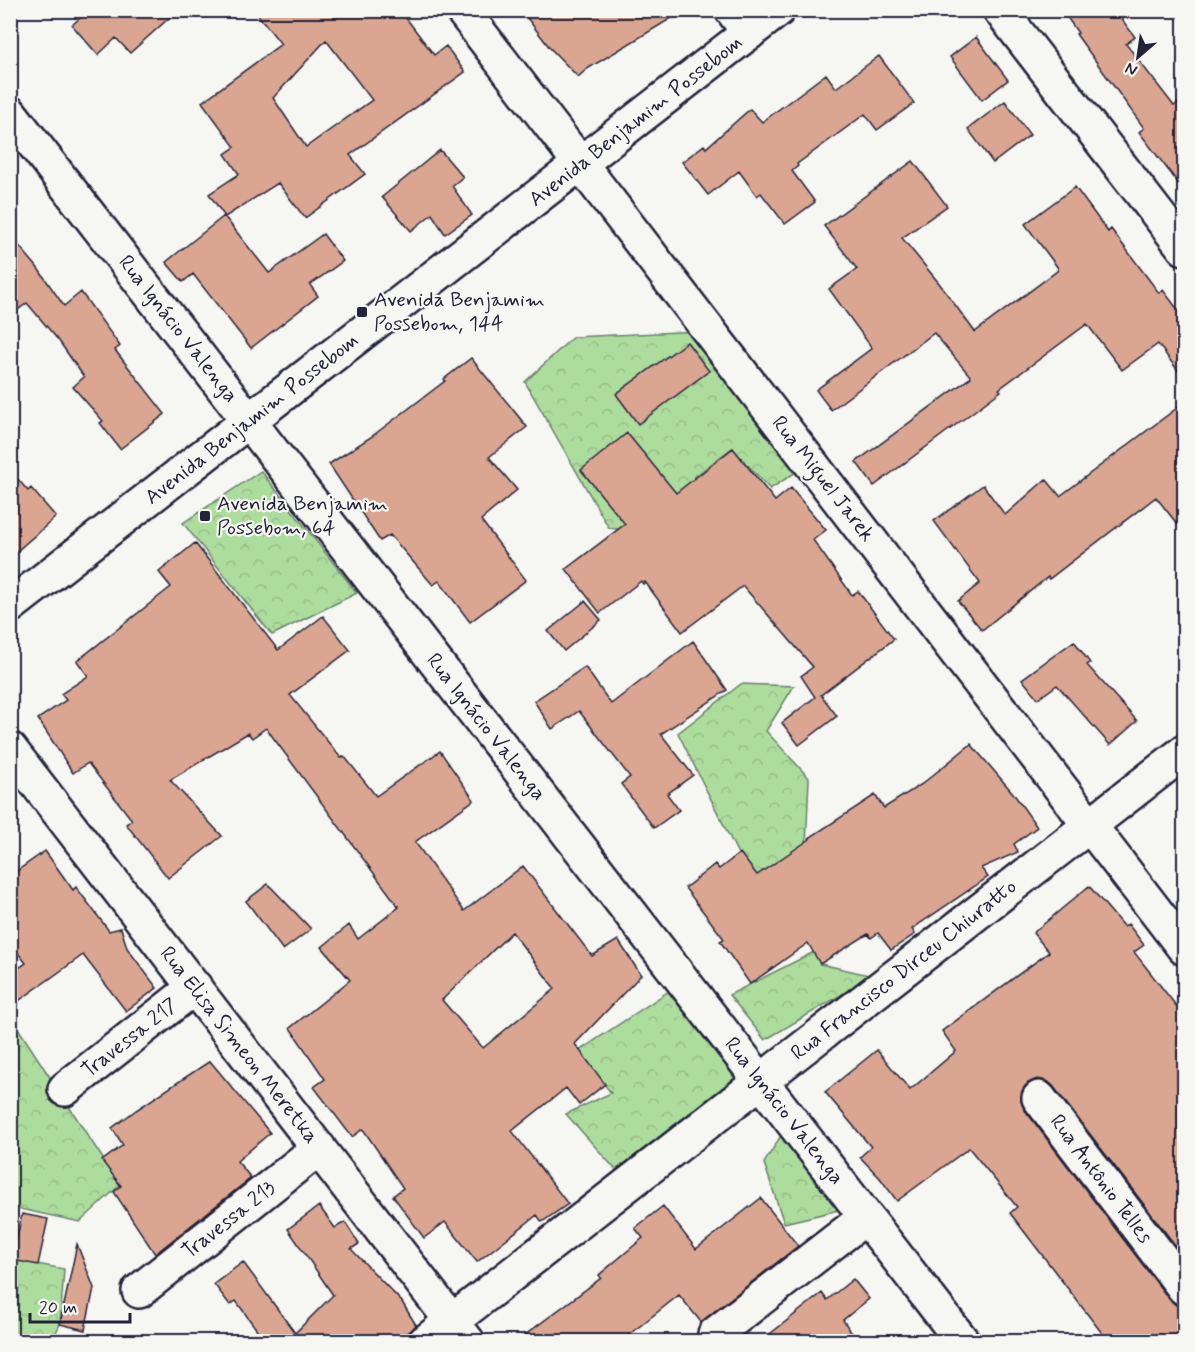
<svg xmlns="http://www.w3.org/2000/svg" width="1195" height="1352" viewBox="0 0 1195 1352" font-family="Mynerve,sans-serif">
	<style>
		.forest { fill: url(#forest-crowns); stroke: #68806c; stroke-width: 1.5 }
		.building { fill: #dba691; stroke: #22223b; stroke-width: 1.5; fill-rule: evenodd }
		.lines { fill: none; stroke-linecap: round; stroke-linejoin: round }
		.minor-casing { stroke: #22223b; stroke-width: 38 }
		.tertiary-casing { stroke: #22223b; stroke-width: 38 }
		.minor { stroke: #f6f6f2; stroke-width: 33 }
		.tertiary { stroke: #f6f6f2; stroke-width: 33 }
		.poi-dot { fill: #22223b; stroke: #f6f6f2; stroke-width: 2 }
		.labels { text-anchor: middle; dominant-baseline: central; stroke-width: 4.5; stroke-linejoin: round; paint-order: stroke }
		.street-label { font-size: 21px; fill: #22223b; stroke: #f6f6f2 }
		.poi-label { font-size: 21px; fill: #22223b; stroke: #f6f6f2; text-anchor: start }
	</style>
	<defs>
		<pattern id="forest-crowns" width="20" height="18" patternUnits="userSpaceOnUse" patternTransform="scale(1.5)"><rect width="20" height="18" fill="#addd9d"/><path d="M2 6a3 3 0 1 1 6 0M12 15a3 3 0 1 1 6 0" fill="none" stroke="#95bd88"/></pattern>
	</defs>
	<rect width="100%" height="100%" fill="#f6f6f2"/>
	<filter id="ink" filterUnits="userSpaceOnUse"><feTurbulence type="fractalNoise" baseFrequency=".0167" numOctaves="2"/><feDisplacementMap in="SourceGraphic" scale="12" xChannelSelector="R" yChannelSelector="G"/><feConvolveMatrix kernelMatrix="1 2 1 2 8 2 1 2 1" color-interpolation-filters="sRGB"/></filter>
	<g filter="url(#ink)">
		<path class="forest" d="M700 331 807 465 770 489 732 448 694 477 728 512 668 535 609 528 525 382 573 337Z
			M261 471 357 593 272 635 183 523Z
			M741 684 794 686 766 731 809 778 805 870 762 902 678 733Z
			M814 952 821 964 873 976 765 1040 729 995Z
			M672 989 736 1078 616 1170 566 1114 611 1093 579 1051Z
			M14 1022 120 1185 80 1222 11 1207 10 1032Z
			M782 1134 847 1208 784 1223 764 1163Z
			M10 1259 64 1269 60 1324 52 1341H11Z"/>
		<path class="building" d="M89 10H178L130 53 116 38 98 55 72 25Z
			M254 10H400L434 55 446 46 465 72 350 155 365 174 305 218 278 183 225 217 209 194 239 174 225 154 235 147 202 102 281 44ZM326 40 372 100 306 147 273 98Z
			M521 10H685L587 69 578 77 550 48Z
			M1062 10H1115L1135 37 1126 44 1174 106 1185 98V192L1139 132 1144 128 1076 34 1078 33Z
			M976 37 1008 80 982 100 950 57Z
			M879 56 914 103 877 130 865 114 797 164 798 166 792 171 815 202 785 224 761 193 757 196 739 171 708 195 682 162 704 145 706 148 750 109 762 122 826 74 836 88Z
			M1005 101 1030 135 993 163 968 129Z
			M440 150 463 177 452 186 472 215 445 234 432 214 411 231 382 197Z
			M913 161 947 206 902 238 939 283 975 332 1057 271 1058 268 1025 224 1075 187 1108 232 1111 229 1159 293 1163 290 1185 319V380L1158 344 1122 370 1087 324 999 389 1001 391 874 486 856 462 971 377 934 333 831 410 816 390 872 348 829 289 857 269 824 226Z
			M224 216 269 273 323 234 343 261 310 285 318 296 251 348 193 274 183 282 166 262Z
			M10 235 37 267 64 306 81 292 120 346 115 350 165 414 120 449 100 423 103 421 73 387 84 377 59 341 27 303 10 316Z
			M687 342 709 371 638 424 616 394Z
			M471 358 527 427 489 457 517 490 481 520 526 580 470 622 439 581 433 585 390 535 380 541 329 464 371 437 445 381 444 379Z
			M1185 402V534L1156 497 1049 579 1048 577 982 630 958 601 980 583 934 521 983 485 1005 515 1046 479 1060 496Z
			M627 433 676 493 733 448 775 501 791 488 826 530 813 540 852 595 858 591 894 639 821 695 837 716 799 745 782 723 815 697 801 676 813 667 743 586 682 632 645 582 643 584 641 581 600 613 566 569 625 524 581 470Z
			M10 470 28 491 31 488 56 517 10 557Z
			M195 543 278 650 323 616 350 650 290 695 341 758 344 756 376 796 440 751 474 800 415 842 464 911 523 866 592 956 618 940 641 975 575 1044 605 1084 579 1105 566 1088 512 1131 568 1204 542 1222 537 1215 477 1262 445 1222 424 1238 393 1196 403 1188 363 1129 352 1137 314 1087 325 1079 290 1028 350 980 322 947 349 925 358 939 399 907 266 728 252 738 248 733 170 780 222 836 168 878 126 824 132 820 88 763 73 773 38 719 66 700 61 694 88 676 77 661 171 587 159 572ZM512 932 555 989 483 1048 442 1000Z
			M585 601 601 620 564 651 548 631Z
			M693 641 727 690 661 734 693 775 667 794 679 810 654 828 621 784 630 777 579 711 552 729 534 701 585 667 611 704Z
			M1074 641 1090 663 1087 665 1137 721 1110 745 1057 685 1038 699 1022 679Z
			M971 744 1013 793 1037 827 1014 844 1018 852 981 868 988 877 912 929 915 934 891 950 878 933 871 938 868 934 820 964 808 943 750 984 720 941 724 939 685 888 715 864 719 869 740 853 757 875 810 839 809 838 875 795 884 808 922 784Z
			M45 851 73 890 76 887 109 931 121 928 127 948 157 988 126 1011 83 955 10 1007V974L26 963 10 943V876Z
			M268 884 311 929 283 950 246 901Z
			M1089 886 1124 927 1128 924 1144 945 1134 952 1185 1017V1258L1053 1086 1047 1081 1037 1079 1028 1083 1022 1091 1021 1101 1024 1109 1169 1299 1176 1305 1185 1306V1341H1108L1010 1213 1017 1207 969 1148 897 1201 880 1178 860 1157 871 1147 825 1092 877 1050 910 1090 956 1051 942 1031 1049 952 1033 933Z
			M210 1061 270 1133 237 1161 251 1178 155 1254 114 1192 121 1186 102 1161 123 1145 112 1128 136 1110Z
			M761 1198 798 1246 701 1322 679 1295 621 1341H517L601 1278 599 1275 643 1238 635 1228 663 1206 696 1249Z
			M319 1206 335 1228 345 1222 359 1244 351 1249 402 1302 416 1325 411 1331 393 1341H265L236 1301 230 1305 214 1284 243 1262 295 1333 333 1295 288 1229Z
			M22 1214 48 1219 38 1265 12 1260Z
			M77 1244 94 1288 85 1330 60 1324Z
			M853 1279 869 1299 843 1320 857 1341H761L822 1293 827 1300Z"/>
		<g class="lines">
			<g class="minor-casing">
				<path id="minor" d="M462 10 1184 948
					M732 10 749 33
					M1000 10 1184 248
					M10 113 963 1342
					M10 749 468 1342
					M65 1089 195 987
					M1039 1098 1184 1288
					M139 1291 319 1148
					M425 1342 1184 752
					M721 1342 715 1334 866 1217"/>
			</g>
			<g class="tertiary-casing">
				<path id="tertiary" d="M10 606 778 10"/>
			</g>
			<use href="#minor" class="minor"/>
			<use href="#tertiary" class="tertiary"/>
		</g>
	</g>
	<g class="poi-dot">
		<rect x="356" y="306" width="12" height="12" rx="3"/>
		<rect x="199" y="510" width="12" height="12" rx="3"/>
	</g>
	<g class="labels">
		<g class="street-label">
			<text transform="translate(636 121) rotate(-38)">Avenida Benjamim Possebom</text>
			<text transform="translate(178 329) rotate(52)">Rua Ignácio Valenga</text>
			<text transform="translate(252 419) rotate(-38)">Avenida Benjamim Possebom</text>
			<text transform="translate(823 479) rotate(52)">Rua Miguel Jarek</text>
			<text transform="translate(486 727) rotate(52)">Rua Ignácio Valenga</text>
			<text transform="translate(904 970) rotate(-38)">Rua Francisco Dirceu Chiuratto</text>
			<text transform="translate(130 1038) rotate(-38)">Travessa 217</text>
			<text transform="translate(239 1045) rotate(52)">Rua Elisa Simeon Meretka</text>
			<text transform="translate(784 1111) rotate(52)">Rua Ignácio Valenga</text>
			<text transform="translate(1101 1179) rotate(53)">Rua Antônio Telles</text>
			<text transform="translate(229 1220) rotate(-38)">Travessa 213</text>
		</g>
		<g class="poi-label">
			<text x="374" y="300">Avenida Benjamim<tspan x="374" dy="24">Possebom, 144</tspan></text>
			<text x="217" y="504">Avenida Benjamim<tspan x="217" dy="24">Possebom, 64</tspan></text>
		</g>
	</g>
	<rect width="1195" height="1352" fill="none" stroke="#f6f6f2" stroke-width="36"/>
	<rect x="18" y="18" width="1159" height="1316" fill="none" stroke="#22223b" stroke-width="2" filter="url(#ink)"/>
	<g transform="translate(1138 57) rotate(209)" stroke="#f6f6f2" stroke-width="4.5" paint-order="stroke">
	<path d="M0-4.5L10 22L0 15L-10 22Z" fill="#22223b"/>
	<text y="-9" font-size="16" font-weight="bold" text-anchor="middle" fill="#22223b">N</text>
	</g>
	<path d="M30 1313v9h100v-9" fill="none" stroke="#22223b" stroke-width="3"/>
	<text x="39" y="1313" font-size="18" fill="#22223b" stroke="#f6f6f2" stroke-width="4.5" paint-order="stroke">20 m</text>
</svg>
